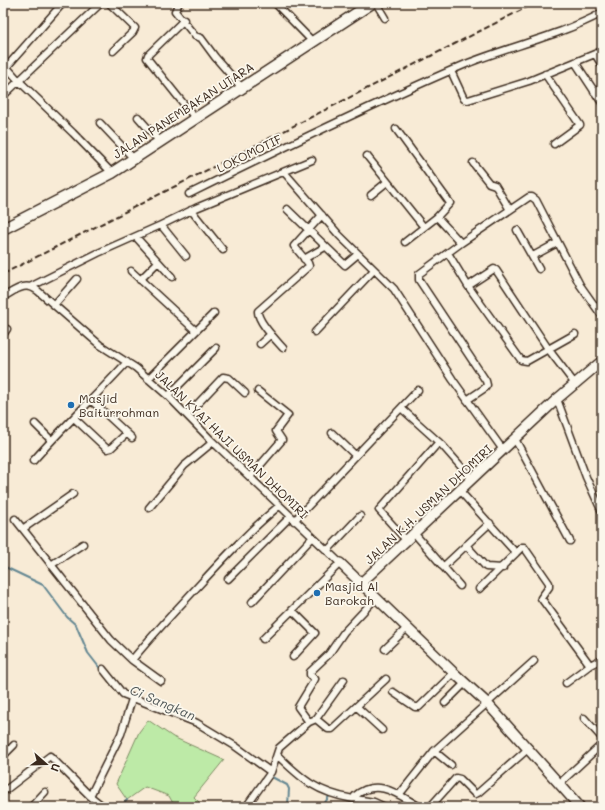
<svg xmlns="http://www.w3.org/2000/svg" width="605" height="810" viewBox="0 0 605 810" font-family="Mali,sans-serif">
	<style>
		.green { fill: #bdeaa7; stroke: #7c8a62 }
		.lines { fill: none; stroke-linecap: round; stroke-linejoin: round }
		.stream { stroke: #648792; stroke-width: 2 }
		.street-casing { stroke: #3b2a1e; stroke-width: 9 }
		.secondary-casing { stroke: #3b2a1e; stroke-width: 12 }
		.primary-casing { stroke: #3b2a1e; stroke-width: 13 }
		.street { stroke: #fbf7ec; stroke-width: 6 }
		.secondary { stroke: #fbf7ec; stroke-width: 9 }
		.primary { stroke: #fbf7ec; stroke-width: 10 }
		.rail { stroke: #3b2a1e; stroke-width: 2; stroke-dasharray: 6 3; stroke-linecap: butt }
		.poi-dot { fill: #1f6fb2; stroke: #fbf7ec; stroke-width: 1.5 }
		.labels { text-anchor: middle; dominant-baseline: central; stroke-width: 3.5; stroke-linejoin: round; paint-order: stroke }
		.street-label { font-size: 12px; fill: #3b2a1e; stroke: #fbf7ec }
		.poi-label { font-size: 12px; fill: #3b2a1e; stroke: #fbf7ec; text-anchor: start }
		.water-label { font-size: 13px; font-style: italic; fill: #505858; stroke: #fbf7ec }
	</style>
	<rect width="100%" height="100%" fill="#f8ebd6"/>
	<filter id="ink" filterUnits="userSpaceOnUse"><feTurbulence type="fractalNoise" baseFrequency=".025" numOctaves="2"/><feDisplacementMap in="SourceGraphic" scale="8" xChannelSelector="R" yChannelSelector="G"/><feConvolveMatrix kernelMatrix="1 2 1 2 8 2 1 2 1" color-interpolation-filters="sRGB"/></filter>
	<g filter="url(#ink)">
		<path class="green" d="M148 720 173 737 224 760 194 797 204 807H175L169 796 145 787 127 800 116 784 139 732Z"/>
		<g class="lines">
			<path class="stream" d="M3 566 43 585 67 617 76 625 88 653 102 671
				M123 696 131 700
				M270 776 287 785 289 789 288 805 292 807
				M347 800 358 807
				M121 807 127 800
				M322 807 330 795"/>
			<g class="street-casing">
				<path id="street" d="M109 3 135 28 133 32 113 51
					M179 3 175 11 195 36 201 38 215 57 242 88
					M275 3 312 41
					M376 3 385 18
					M184 20 148 55 147 58 195 118
					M595 54 602 65
					M575 62 602 103
					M3 63 19 81 73 133 112 173
					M3 71 63 3
					M451 71 464 99 468 100 529 81 602 51
					M545 74 580 125 554 144
					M594 92 602 88
					M3 96 101 3
					M138 117 160 142
					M100 123 134 159
					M396 129 450 203 437 217 405 242
					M367 156 423 226
					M473 163 489 183 495 185 510 210
					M284 172 339 235 394 289 453 380 503 450
					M189 194C280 149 372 104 466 64 511 46 559 36 602 13
					M371 195 387 182
					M287 209 345 265 358 254
					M191 210 223 250
					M437 217 461 243
					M161 225 196 208 312 160
					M517 230 539 269
					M136 237 172 277
					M448 253 468 286 521 360 527 361 575 334
					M533 256 557 243
					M304 259 325 247
					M131 271 196 331
					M140 280 158 262
					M32 286 98 253 161 225 186 256
					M468 286 494 269 496 270 549 350 575 384
					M3 297C16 290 25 281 38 291L100 345 136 368 168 396 213 442 340 563 263 639
					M54 305 77 279
					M315 332 374 270
					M3 335 7 329
					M260 344 271 334
					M283 348C276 340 257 321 258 311L309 266 308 263 294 246 322 215
					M148 379 214 313
					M168 396 216 348
					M557 399 586 477 602 512
					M467 400 485 388 487 385 486 381 419 280V274L461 243 529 197H532L536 200 580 285 602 316
					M92 401 132 438
					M401 408 442 445 472 479
					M187 415 223 377 229 378 245 393
					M74 418 107 449 111 448 127 433
					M35 424 51 440
					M332 433 355 455
					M515 439 570 541
					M33 461C63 427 96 396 127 362
					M250 477 282 440 276 431 288 415 258 391
					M460 491 516 553 479 589
					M149 508 184 466 213 442
					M15 519 111 640 132 660 161 681
					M294 521 418 390
					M24 528 73 494
					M414 533 460 586
					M406 540 379 510 439 442
					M466 545 486 567 503 568
					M327 551 360 516
					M516 553 522 547H524L549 583V587L541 598 590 665
					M51 565 83 544
					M443 567 490 523
					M228 579 290 517
					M252 602 312 538
					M292 610 315 633 293 657
					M385 649 407 628
					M132 660C154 633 178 608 201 583 226 556 251 529 279 506
					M103 669 123 694 197 723 235 746 271 772
					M566 683 590 665 602 659
					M393 692 415 707H419L454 673
					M445 703 465 683
					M357 707 382 730
					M584 718 602 738
					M316 719 328 729H332L386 679
					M309 722 298 707 315 679 310 675V672L329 654 344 632 376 598
					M434 751 451 765
					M277 755C303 780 316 792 353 799
					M3 756 14 745
					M560 783 602 744
					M3 792 50 756 90 796 104 807
					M399 795 434 751 534 661
					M90 796 121 734 132 699
					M355 796C377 777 399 795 420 807
					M355 799 374 802 385 807
					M31 807 45 792
					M246 807 271 772 279 748 309 722 316 719 344 680
					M430 807 456 778 460 779 475 794 478 793 529 748"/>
			</g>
			<g class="secondary-casing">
				<path id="secondary" d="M340 563 454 673 486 702 580 807
					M361 583 557 399 602 361"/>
			</g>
			<g class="primary-casing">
				<path id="primary" d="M3 229 112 173 372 3"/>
			</g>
			<use href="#street" class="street"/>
			<use href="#secondary" class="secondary"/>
			<use href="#primary" class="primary"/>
			<path class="rail" d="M3 274 535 3"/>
		</g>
	</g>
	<g class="poi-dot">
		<circle cx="71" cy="405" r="4"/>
		<circle cx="317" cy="593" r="4"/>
	</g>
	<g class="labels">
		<g class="street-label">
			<text transform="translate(183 110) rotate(-33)">JALAN PANEMBAKAN UTARA</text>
			<text transform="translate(249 153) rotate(-26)">LOKOMOTIF</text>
			<text transform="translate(232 444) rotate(44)">JALAN KYAI HAJI USMAN DHOMIRI</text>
			<text transform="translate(428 504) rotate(-43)">JALAN K.H. USMAN DHOMIRI</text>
		</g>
		<g class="poi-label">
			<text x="79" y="398">Masjid<tspan x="79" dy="14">Baiturrohman</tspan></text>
			<text x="325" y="586">Masjid Al<tspan x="325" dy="14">Barokah</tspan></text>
		</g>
		<g class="water-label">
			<text transform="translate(163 702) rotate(23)">Ci Sangkan</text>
		</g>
	</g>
	<rect width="605" height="810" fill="none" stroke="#fbf7ec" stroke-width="16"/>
	<rect x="8" y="8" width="589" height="794" fill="none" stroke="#3b2a1e" stroke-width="1.5" filter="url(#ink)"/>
	<g transform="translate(46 764) rotate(110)" stroke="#fbf7ec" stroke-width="3" paint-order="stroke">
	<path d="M0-3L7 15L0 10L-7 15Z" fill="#3b2a1e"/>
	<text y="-6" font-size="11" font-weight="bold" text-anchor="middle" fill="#3b2a1e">U</text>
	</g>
</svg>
